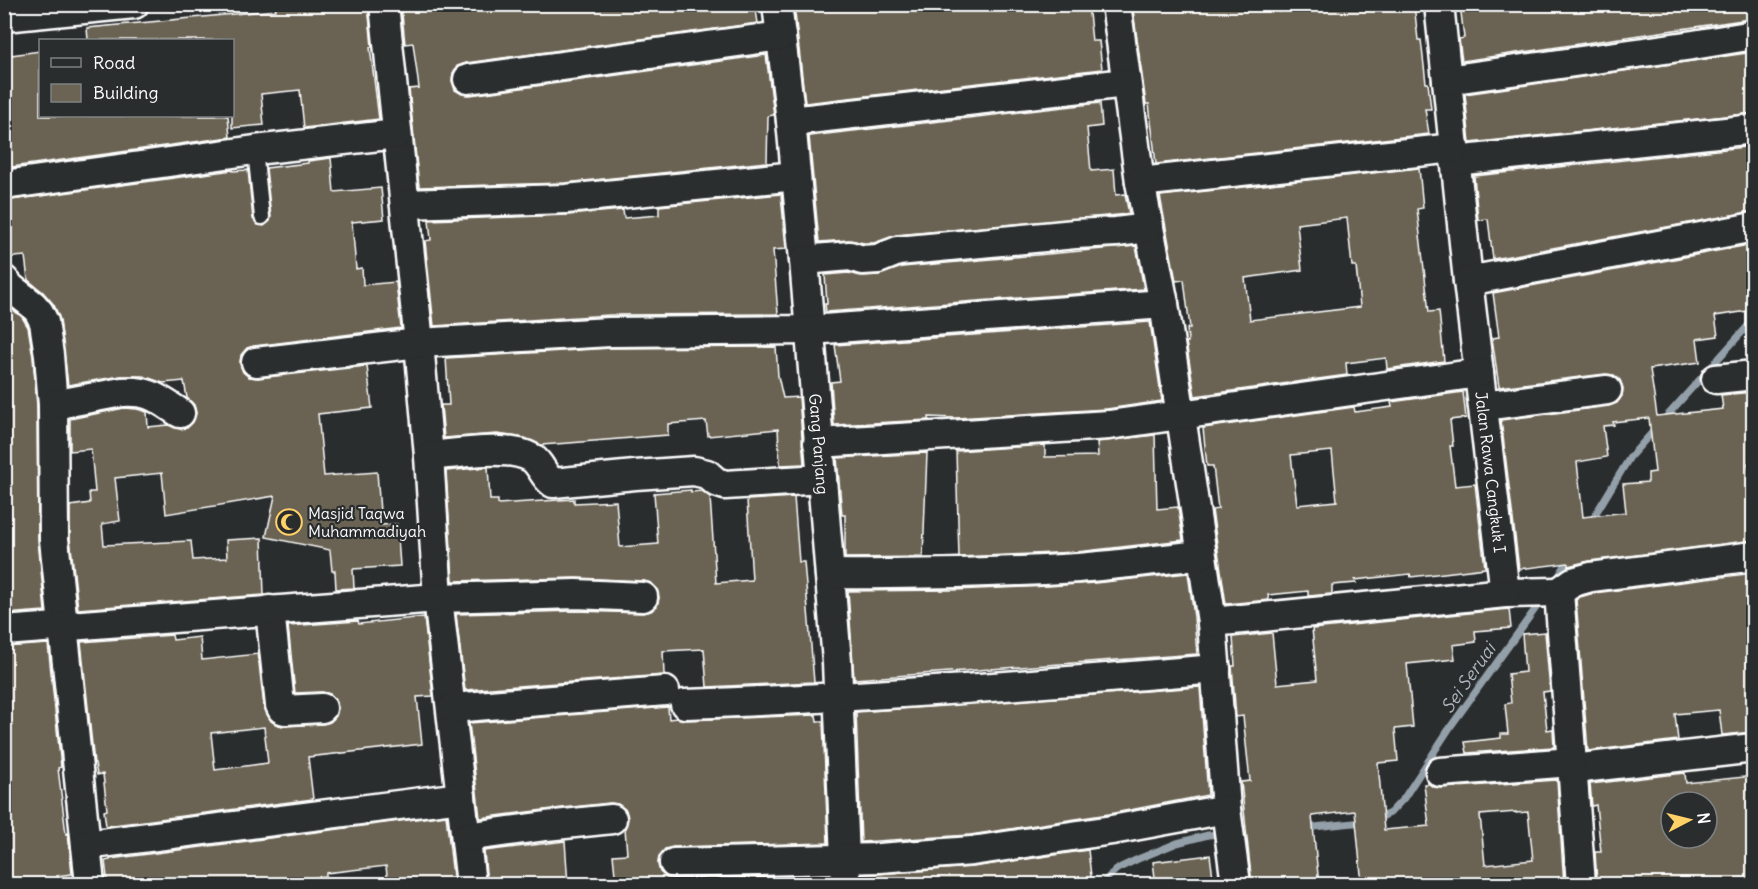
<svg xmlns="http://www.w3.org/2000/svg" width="1758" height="889" viewBox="0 0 1758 889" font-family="Delius,sans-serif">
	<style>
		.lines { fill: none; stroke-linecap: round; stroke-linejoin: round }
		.stream { stroke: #94a0a9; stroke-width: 7 }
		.building { fill: #6b6353; stroke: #fff; stroke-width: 1.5; fill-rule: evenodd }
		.service-casing { stroke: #fff; stroke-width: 18 }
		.minor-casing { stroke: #fff; stroke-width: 33 }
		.service { stroke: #2a2d2e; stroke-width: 14 }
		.minor { stroke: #2a2d2e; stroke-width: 28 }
		.labels { text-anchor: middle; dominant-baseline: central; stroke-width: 4.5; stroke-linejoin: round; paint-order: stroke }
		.street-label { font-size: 16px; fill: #fff; stroke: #2a2d2e }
		.poi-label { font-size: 16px; fill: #fff; stroke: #2a2d2e; text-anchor: start }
		.water-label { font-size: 18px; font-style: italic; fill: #afb7bf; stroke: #2a2d2e }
	</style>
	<rect width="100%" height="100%" fill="#2a2d2e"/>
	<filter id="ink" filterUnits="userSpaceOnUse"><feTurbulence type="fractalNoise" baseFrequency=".0167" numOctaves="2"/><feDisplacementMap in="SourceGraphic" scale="12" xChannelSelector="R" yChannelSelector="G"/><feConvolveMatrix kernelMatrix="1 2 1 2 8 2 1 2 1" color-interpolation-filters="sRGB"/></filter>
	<g filter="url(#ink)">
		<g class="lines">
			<path class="stream" d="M1590 523 1630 457 1754 319
				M1556 580 1571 556
				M1375 820 1390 813 1404 798 1451 726 1541 601
				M1304 828 1364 822
				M1101 884 1117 869 1138 859 1177 843 1208 835 1224 834"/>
		</g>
		<path class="building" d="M291 4H368L372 47H370L379 119 304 128 300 90 261 94 264 125 232 128V40H88L87 28 276 10 275 6Z
			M401 4H755L758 23 466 63 457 66 453 73 452 81 455 90 462 94 470 95 766 55 774 115 768 116 767 162 565 183 419 187 409 89 419 88 413 43 405 44Z
			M794 4H1088L1092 41H1099L1102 69 805 103Z
			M1177 4H1277L1278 12 1336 4H1414L1418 40H1421L1426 83H1428L1431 109H1425L1429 134 1156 164 1149 104H1146L1133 10Z
			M1460 4H1747L1749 19 1462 61 1459 39 1464 38Z
			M40 51V116H228L230 137 4 168V56Z
			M1754 52V113L1470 143 1465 94Z
			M1100 103 1102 126 1087 128 1091 171 1114 169 1116 195 1125 194 1129 214 896 235 874 243H864L849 240 819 242 809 136Z
			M1754 146V211L1493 259 1488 219 1478 220 1474 176Z
			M331 158 334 192 381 188 384 219 352 222 356 269 362 268 363 285 396 282 401 328 254 346 247 348 241 355 240 364 243 372 249 377 258 378 367 366 372 408 318 414 324 476 377 472 381 525 397 524 400 566 353 569 354 588 336 589 335 571H332L330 550 266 537 275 496 166 514 162 473 115 478 120 521 102 524 104 545 191 541 193 560 227 558 226 540 262 538 264 595 78 609 70 538V506L90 503 89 492H95L91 449 70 451V419L124 408 137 409 147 412 148 427 168 425 180 429 187 428 193 422 196 413 194 405 187 398 184 381 163 383 143 376H121L68 385 60 320 54 305 43 292 28 280 25 256 4 258V201L233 170V171L248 170 253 219 258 225 264 226 270 221 271 217 266 168 308 163V161Z
			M1419 168 1423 208 1417 209 1429 312 1439 311 1444 361 1387 369 1386 358 1346 363 1347 375 1195 396 1186 342H1188L1187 328H1190L1184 280 1176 281 1160 196ZM1347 218 1352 266H1356L1360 307 1250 320 1245 278 1302 270 1297 224Z
			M781 194 786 249 773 250 778 314 610 315 434 326 425 241 431 240 429 220 567 215 623 210 624 218 659 215V206Z
			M1754 244V310L1715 316 1718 336 1697 339 1700 362 1650 369 1657 416 1723 409 1721 395 1754 392V462L1748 463 1754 511V540L1589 561 1568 566V563L1519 569 1501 420 1609 406 1617 403 1622 396 1623 388 1620 380 1614 375 1605 374 1499 387 1492 338 1499 337 1493 293ZM1649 418 1655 472 1648 473V482L1623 484 1626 512 1583 517 1577 462 1607 457 1603 426 1614 425 1613 422Z
			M1136 246 1144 289 826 312 825 304H827L825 275 848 273 863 276 879 275 902 267Z
			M13 310 22 317 28 327 33 357 37 406 38 539 45 611 4 614V451L9 450 4 417V311Z
			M1150 322 1162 401 1107 409 956 418 929 417V420L834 425 831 382 840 381 835 345Z
			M776 347 778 376 783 398 799 397 804 464 780 465 778 429 708 436 706 421 668 424V435L569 443 541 445 525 438 497 434 444 438 441 405H449L446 358 611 348Z
			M1463 392 1466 418 1450 420 1453 446H1450L1455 486 1475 484 1485 568 1411 577 1410 574 1355 580 1356 583 1332 585V594L1308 596V591L1268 595 1269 600 1226 604 1212 510 1218 509 1213 466H1207L1203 428 1354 407 1355 412 1392 407 1391 402ZM1332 451 1337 501 1297 505 1291 455Z
			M1155 435 1157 509 1178 507 1183 540 1077 552 959 557 956 451 1045 445V457L1098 456 1097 442Z
			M927 453 923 557 845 558V515H842L837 458Z
			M488 467 490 500H498V504L574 499V503L616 501 620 547 658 544 654 493 691 490V492L702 491 710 497 716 583 752 580 747 500 794 497 799 562H804L814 682 707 687 704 649 663 651 664 675 465 690 456 614 576 611 643 613 651 611 657 606 659 598 657 589 651 583 644 581 576 578 453 581 446 471Z
			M1188 573 1194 617 1197 654 854 679 848 591 954 590 1048 586 1095 583Z
			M1754 573V732L1722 735 1719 710 1675 714 1678 740 1588 751 1576 600 1580 597 1594 593Z
			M1509 609 1511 628 1475 631 1476 642 1453 645 1455 659 1407 664 1413 727 1395 729 1398 761 1378 763 1384 830 1429 826 1424 784H1429L1433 787 1441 788 1557 780 1564 885H1362L1355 811 1312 816 1319 885H1252L1241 782 1250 781 1243 716 1236 717 1232 666H1235L1233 637 1272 633 1277 684 1317 680 1312 629ZM1516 812V813L1528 812 1533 860 1485 865 1480 815Z
			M424 617 433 696 417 697 422 744 308 757 313 799 106 826 104 811 107 810 103 774 97 775 95 763H94L81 642 172 635 173 640 200 637 202 660 258 654 264 707 271 721 277 725 285 726 323 724 330 722 336 716 338 708 336 700 330 694 322 692 295 693 288 626 358 621 359 624ZM264 727 268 763 215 770 211 733Z
			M1545 632 1550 691 1543 692 1547 730 1553 729 1554 747 1467 753 1465 742 1501 738V734H1508L1505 704 1511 703 1508 674 1525 672 1522 634Z
			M48 644 61 767 58 768 66 834 68 833 72 874 57 876 58 885H4V647Z
			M1200 687 1208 795 1109 814 970 835 861 842 856 712Z
			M668 707 669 719 677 718 686 720 816 715 817 721H823L828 843 673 847 665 849 659 856 658 864 660 872 667 878 674 879 829 876 830 885H616L613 855 627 854 625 828 628 818 626 810 618 804 610 803 544 810 480 818 469 723Z
			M1685 773 1686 783 1754 776V885H1736V883L1714 885H1597L1595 852H1601L1596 805 1592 806 1590 784ZM1707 801V838H1671V802Z
			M446 815 454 885H388L386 866 326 873V876L282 882V885H108L105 861 110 860V859Z
			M565 841 568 885H487L484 851Z
			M1088 850 1092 885H862V875L973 867Z
			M1210 855 1214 885H1156L1153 862Z"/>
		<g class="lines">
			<g class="service-casing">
				<path id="service" d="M255 150 262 217"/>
			</g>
			<g class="minor-casing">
				<g id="minor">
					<path d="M384 4 419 343 429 456 438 598 471 884"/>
					<path id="s1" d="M777 4 791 121 804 260 837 662 846 884"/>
					<path d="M1116 4 1140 182 1164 304 1212 622 1226 809 1236 884"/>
					<path id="s2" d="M1439 4 1468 281 1505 593 1559 592 1581 884"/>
					<path d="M4 17 134 4"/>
					<path d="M468 79 781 36"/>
					<path d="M1447 80 1693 45 1754 35"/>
					<path d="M791 121 1126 83"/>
					<path d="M1455 161 1754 129"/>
					<path d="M1140 182 1454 148"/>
					<path d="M4 185 255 150 397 134"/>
					<path d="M405 204 566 199 796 176"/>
					<path d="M804 260 850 256 862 260 878 259 898 251 1075 234 1116 232 1149 228"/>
					<path d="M4 280 11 288 33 305 39 312 44 322 49 355 53 405 54 539 90 884"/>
					<path d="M1468 281 1754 227"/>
					<path d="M256 362 419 343 610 332 810 330 1164 304"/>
					<path d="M1716 379 1754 375"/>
					<path d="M53 405 122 392C150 390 158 399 180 413"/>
					<path d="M1483 406 1607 390"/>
					<path d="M818 443 1109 425 1479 373"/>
					<path d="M429 456C455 454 509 444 532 458 541 464 543 476 553 483L635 475 694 471 707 474 716 482 725 485 822 479"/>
					<path d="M830 574C912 575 995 573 1078 568 1119 565 1160 559 1201 555"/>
					<path d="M1559 592 1573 582 1591 577 1754 556"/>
					<path d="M270 610 280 705 282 709 285 710 322 708"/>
					<path d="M1212 622 1505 593"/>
					<path d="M4 631 438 598 576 594 643 597"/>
					<path d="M685 704C863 698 1039 684 1216 669"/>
					<path d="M452 708 665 691"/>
					<path d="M1573 769 1754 748"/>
					<path d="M1440 772 1572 762"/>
					<path d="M466 837 546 826 612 819"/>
					<path d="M86 845 461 797"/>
					<path d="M674 863 879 858 972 851 1112 830 1226 809"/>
				</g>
			</g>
			<use href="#service" class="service"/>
			<use href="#minor" class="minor"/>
		</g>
	</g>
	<defs>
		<g id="mosque-ring" transform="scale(1.35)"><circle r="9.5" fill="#2a2d2e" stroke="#ffd166" stroke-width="1.5"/><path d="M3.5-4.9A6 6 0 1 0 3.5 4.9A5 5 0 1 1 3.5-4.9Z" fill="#ffd166"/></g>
	</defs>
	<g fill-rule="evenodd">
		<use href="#mosque-ring" x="289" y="522"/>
	</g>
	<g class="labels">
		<g class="street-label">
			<text stroke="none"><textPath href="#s1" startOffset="442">Gang Panjang</textPath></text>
			<text stroke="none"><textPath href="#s2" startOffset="471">Jalan Rawa Cangkuk I</textPath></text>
		</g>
		<g class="poi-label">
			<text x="308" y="513">Masjid Taqwa<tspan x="308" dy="18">Muhammadiyah</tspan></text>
		</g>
		<g class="water-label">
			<text transform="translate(1468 678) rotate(-55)">Sei Seruai</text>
		</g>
	</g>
	<rect width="1758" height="889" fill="none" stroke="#2a2d2e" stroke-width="24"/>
	<rect x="12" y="12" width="1734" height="865" fill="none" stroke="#fff" stroke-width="2" filter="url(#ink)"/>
	<rect x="39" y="39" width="195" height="78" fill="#2a2d2e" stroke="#7f8182" stroke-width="1.5"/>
	<rect x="51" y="58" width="30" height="9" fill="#2a2d2e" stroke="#7f8182" stroke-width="1.5"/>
	<text x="93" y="69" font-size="18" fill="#ffffff">Road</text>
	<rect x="51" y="84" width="30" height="18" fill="#6b6353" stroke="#7f8182" stroke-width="1.5"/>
	<text x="93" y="99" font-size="18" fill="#ffffff">Building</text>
	<g transform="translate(1689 820) rotate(83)"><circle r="28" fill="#2a2d2e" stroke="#7f8182" stroke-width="1.5"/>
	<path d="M0-4.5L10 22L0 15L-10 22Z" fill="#ffd166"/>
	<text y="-9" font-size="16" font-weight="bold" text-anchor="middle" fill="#ffffff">N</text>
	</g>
</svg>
